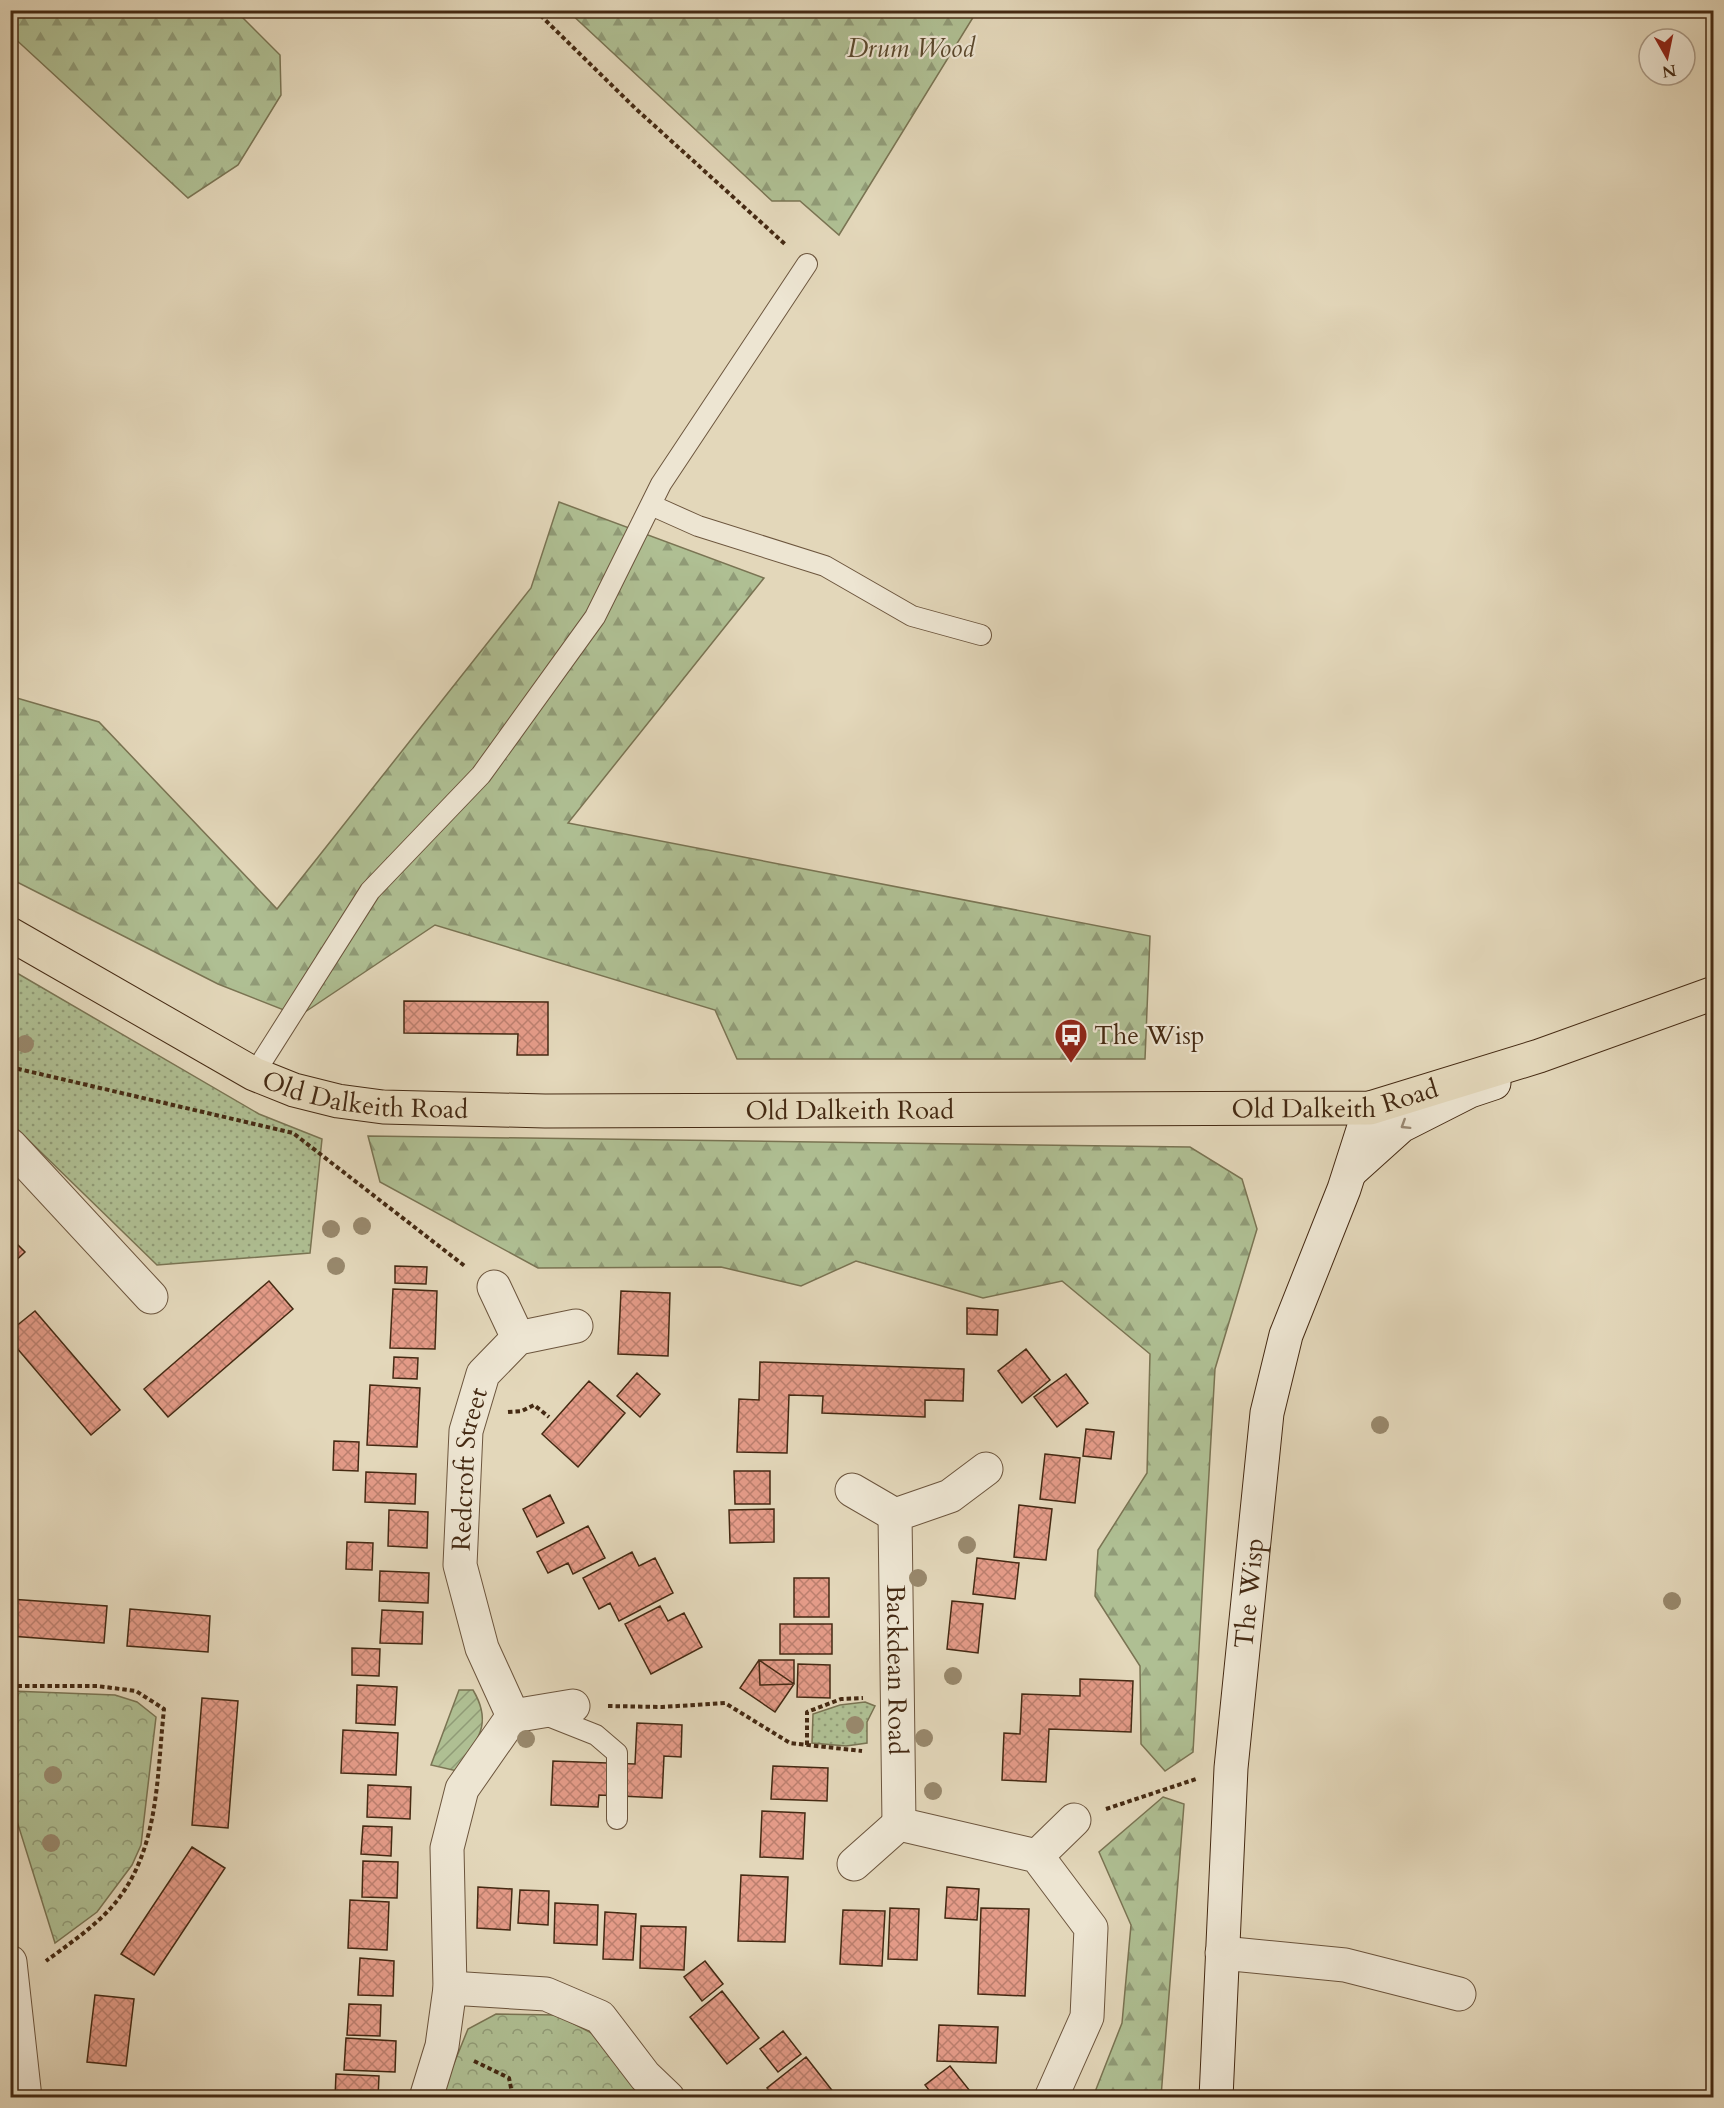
<svg xmlns="http://www.w3.org/2000/svg" width="1724" height="2108" viewBox="0 0 1724 2108" font-family="Cardo,serif">
	<style>
		.grass { fill: url(#grass-dots); stroke: #7a7453; stroke-width: 1.5 }
		.forest { fill: url(#forest-firs); stroke: #7a7453; stroke-width: 1.5 }
		.park { fill: url(#park-crowns); stroke: #7a7453; stroke-width: 1.5 }
		.garden { fill: url(#garden-furrows); stroke: #7a7453; stroke-width: 1.5 }
		.building { fill: url(#building-cross-hatch); stroke: #452a13; stroke-width: 1.5 }
		.lines { fill: none; stroke-linecap: round; stroke-linejoin: round }
		.lane-casing { stroke: #6c553d; stroke-width: 22 }
		.street-casing { stroke: #6c553d; stroke-width: 35 }
		.secondary-casing { stroke: #452a13; stroke-width: 35 }
		.primary-casing { stroke: #452a13; stroke-width: 35 }
		.path { stroke: #452a13; stroke-width: 4; stroke-dasharray: 4.5 3; stroke-linecap: butt }
		.lane { stroke: #ede5d2; stroke-width: 20 }
		.street { stroke: #ede5d2; stroke-width: 33 }
		.secondary { stroke: #ede5d2; stroke-width: 33 }
		.primary { stroke: #e3d7ba; stroke-width: 33 }
		.tree { fill: #98886c }
		.oneway { stroke: #998872 }
		.labels { text-anchor: middle; dominant-baseline: central; stroke-width: 4.5; stroke-linejoin: round; paint-order: stroke }
		.park-label { font-size: 26px; font-style: italic; fill: #5a482d; stroke: #ede5d2 }
		.poi-label { font-size: 26px; fill: #452a13; stroke: #ede5d2; text-anchor: start }
		.street-label { font-size: 26px; fill: #452a13; stroke: #ede5d2 }
	</style>
	<defs>
		<pattern id="grass-dots" width="8" height="8" patternUnits="userSpaceOnUse" patternTransform="scale(1.5)"><rect width="8" height="8" fill="#afbf93"/><path d="M2 2h.1M6 6h.1" fill="none" stroke="#909b77" stroke-width="1.8" stroke-linecap="round"/></pattern>
		<pattern id="forest-firs" width="22" height="20" patternUnits="userSpaceOnUse" patternTransform="scale(1.5)"><rect width="22" height="20" fill="#afbf93"/><path d="M5 1l3.5 6h-7zM16 11l3.5 6h-7z" fill="#909b77"/></pattern>
		<pattern id="park-crowns" width="20" height="18" patternUnits="userSpaceOnUse" patternTransform="scale(1.5)"><rect width="20" height="18" fill="#afbf93"/><path d="M2 6a3 3 0 1 1 6 0M12 15a3 3 0 1 1 6 0" fill="none" stroke="#909b77"/></pattern>
		<pattern id="garden-furrows" width="10" height="10" patternUnits="userSpaceOnUse" patternTransform="scale(1.5)"><rect width="10" height="10" fill="#afbf93"/><path d="M-1 1l2-2M0 10L10 0M9 11l2-2" fill="none" stroke="#909b77"/></pattern>
		<pattern id="building-cross-hatch" width="8" height="8" patternUnits="userSpaceOnUse" patternTransform="scale(1.5)"><rect width="8" height="8" fill="#e49b88"/><path d="M0 0l8 8M0 8l8-8" fill="none" stroke="#bb7f6e"/></pattern>
	</defs>
	<rect width="100%" height="100%" fill="#e3d7ba"/>
	<filter id="stains"><feTurbulence type="fractalNoise" baseFrequency=".00333" numOctaves="4"/><feColorMatrix values="0 0 0 0 .2 0 0 0 0 .09 0 0 0 0 .02 0 0 0 .5 -.17"/></filter>
	<radialGradient id="worn" r=".72"><stop offset=".6" stop-color="#630" stop-opacity="0"/><stop offset="1" stop-color="#630" stop-opacity=".3"/></radialGradient>
	<path class="grass" d="M10 969 259 1114 322 1139 310 1253 157 1265 11 1123Z
		M865 1702 875 1706 867 1722V1743L846 1746 812 1743 813 1714 840 1705Z"/>
	<path class="forest" d="M10 11H236L280 55 281 95 238 165 188 198 11 35Z
		M568 11H977L839 235 800 201H772Z
		M559 502 764 578 568 823 1150 936 1145 1059H737L715 1010 435 925 299 1016 218 984 11 879 10 696 99 722 277 909 531 588Z
		M368 1136 1190 1147 1242 1179 1257 1229 1215 1369 1193 1752 1165 1771 1141 1744 1140 1666 1095 1596 1098 1550 1147 1473 1150 1354 1062 1281 983 1298 856 1261 801 1286 721 1267 538 1268 380 1182Z
		M1163 1797 1184 1804 1161 2097H1093L1122 2023 1131 1925 1099 1852Z"/>
	<path class="park" d="M11 1691 115 1695 137 1702 156 1717 141 1845 132 1865 97 1912 55 1943 11 1802Z
		M496 2014 557 2015 601 2038 641 2097 444 2098 446 2083 468 2029Z"/>
	<path class="garden" d="M459 1690H473C494 1725 476 1741 457 1771L431 1765Z"/>
	<path class="building" d="M404 1001 548 1002V1055H517L518 1034 404 1033Z
		M10 1237 25 1252 10 1266Z
		M395 1266 427 1267 426 1284 395 1283Z
		M269 1281 293 1309 168 1417 144 1389Z
		M393 1289 437 1291 435 1349 390 1348Z
		M621 1291 670 1293 668 1356 618 1354Z
		M967 1308 998 1310 997 1335 967 1334Z
		M35 1311 120 1410 91 1435 10 1340V1331Z
		M1026 1349 1050 1380 1022 1403 998 1371Z
		M394 1357 418 1358 417 1379 393 1378Z
		M760 1362 964 1369 963 1401 925 1400V1417L822 1413 823 1396 789 1395 787 1453 737 1452 739 1399 759 1400Z
		M637 1373 660 1394 640 1417 617 1396Z
		M1066 1374 1088 1403 1057 1427 1034 1397Z
		M589 1381 625 1413 578 1467 542 1434Z
		M370 1385 420 1388 417 1447 367 1445Z
		M1086 1429 1114 1432 1111 1459 1083 1456Z
		M334 1441 359 1442 358 1471 333 1470Z
		M1045 1454 1080 1458 1075 1503 1040 1499Z
		M734 1471H770V1504H735Z
		M366 1472 416 1474 415 1504 365 1502Z
		M550 1495 564 1523 537 1537 523 1509Z
		M1019 1505 1052 1509 1046 1560 1014 1557Z
		M774 1509V1542L730 1543 729 1510Z
		M389 1510 428 1512 427 1548 388 1546Z
		M588 1526 605 1558 573 1574 568 1563 548 1573 537 1552Z
		M347 1542 373 1543 372 1570 346 1569Z
		M632 1552 639 1566 655 1558 673 1593 619 1621 610 1603 599 1609 583 1578Z
		M977 1558 1019 1563 1015 1599 973 1594Z
		M380 1571 429 1573 428 1603 379 1601Z
		M794 1578H829V1617H794Z
		M10 1599 107 1606 104 1643 10 1636Z
		M952 1601 983 1604 978 1653 947 1649Z
		M660 1606 668 1621 684 1613 702 1647 651 1674 625 1624Z
		M130 1609 210 1616 208 1652 127 1646Z
		M382 1610 423 1612 422 1644 380 1643Z
		M780 1624H832V1654H780Z
		M352 1648 380 1649 379 1676 352 1675Z
		M759 1660H794V1684L760 1685Z
		M759 1660 794 1684 775 1712 740 1688Z
		M798 1664 830 1665V1698L797 1697Z
		M1080 1679 1133 1681 1131 1732 1049 1729 1046 1782 1002 1780 1004 1733 1020 1734 1022 1694 1080 1696Z
		M357 1685 397 1687 395 1725 356 1723Z
		M202 1698 238 1701 228 1828 192 1825Z
		M637 1723 682 1725 681 1757 664 1756 662 1798 599 1795 598 1807 551 1805 553 1761 635 1764Z
		M343 1730 398 1733 396 1775 341 1773Z
		M773 1766 828 1768 827 1801 771 1799Z
		M368 1785 411 1787 410 1819 367 1817Z
		M762 1811 805 1813 803 1859 760 1857Z
		M363 1826 392 1827 391 1856 361 1854Z
		M192 1847 225 1868 154 1975 121 1954Z
		M363 1861 398 1862 397 1898 362 1897Z
		M741 1875 788 1877 785 1942 738 1941Z
		M478 1887 512 1889 510 1930 477 1928Z
		M947 1887 979 1889 977 1920 945 1918Z
		M520 1890 549 1891 548 1925 518 1923Z
		M350 1900 389 1902 387 1950 348 1948Z
		M555 1903 598 1905 597 1945 554 1943Z
		M890 1908 919 1909 917 1960 888 1959Z
		M981 1908 1029 1909 1025 1996 978 1994Z
		M843 1910 885 1911 882 1966 840 1964Z
		M605 1912 636 1914 633 1960 603 1959Z
		M641 1926 686 1927 684 1970 640 1968Z
		M360 1958 394 1961 393 1996 358 1995Z
		M705 1961 723 1984 702 2001 684 1977Z
		M722 1991 759 2038 727 2064 690 2017Z
		M95 1995 134 1999 126 2066 87 2062Z
		M349 2004 381 2005 380 2036 347 2035Z
		M939 2025 998 2027 996 2063 937 2061Z
		M783 2031 801 2054 778 2072 760 2049Z
		M346 2038 396 2041 395 2072 344 2070Z
		M806 2057 838 2098H774L767 2088Z
		M950 2066 970 2091 961 2098H935L925 2085Z
		M336 2074 379 2076 378 2098H335Z
		M130 2094 131 2098H98Z"/>
	<g class="lines">
		<g class="lane-casing">
			<path id="lane" d="M651 505 698 526 825 566 912 616 981 635
				M254 1074 370 891 481 775 595 617 661 484 807 264
				M543 1714 596 1735 617 1753V1819"/>
		</g>
		<g class="street-casing">
			<g id="street">
				<path d="M10 1145 151 1297"/>
				<path d="M494 1287 518 1338"/>
				<path id="s1" d="M986 1469 950 1496 895 1515 899 1824 1037 1856 1091 1928 1087 2017 1051 2098"/>
				<path d="M852 1490 895 1515"/>
				<path d="M513 1716 573 1706"/>
				<path d="M1037 1856 1074 1820"/>
				<path d="M854 1864 899 1824"/>
				<path d="M1222 1953 1345 1965 1459 1994"/>
				<path d="M10 1962 25 2098"/>
				<path d="M450 1988 546 1994 600 2017 645 2076 668 2098"/>
				<path id="s2" d="M426 2098 442 2046 450 1988 447 1848 462 1789 513 1716 482 1648 460 1565 466 1431 483 1374 518 1338 576 1326"/>
			</g>
		</g>
		<g class="secondary-casing">
			<g id="secondary">
				<path d="M1351 1171 1401 1126 1470 1091 1494 1083"/>
				<path id="s3" d="M1216 2098 1231 1768 1267 1413 1286 1335 1344 1189 1370 1108"/>
			</g>
		</g>
		<g class="primary-casing">
			<g id="primary">
				<path id="s4" d="M10 934 254 1074 294 1090 338 1101 383 1107 545 1111 1370 1108 1539 1056 1714 993"/>
			</g>
		</g>
		<path class="path" d="M535 10 635 108 786 245
			M10 1067 293 1133 466 1267
			M508 1412 522 1411 534 1405 549 1417
			M10 1686H97L136 1691 164 1709C156 1783 160 1863 101 1918 84 1934 65 1947 46 1961
			M608 1706 662 1707 725 1703 790 1743 862 1751
			M807 1745V1712L841 1699 863 1698
			M1106 1809 1196 1779
			M474 2061 509 2078 513 2098"/>
		<use href="#lane" class="lane"/>
		<use href="#street" class="street"/>
		<use href="#secondary" class="secondary"/>
		<use href="#primary" class="primary"/>
	</g>
	<g class="tree">
		<circle cx="25" cy="1044" r="9"/>
		<circle cx="362" cy="1226" r="9"/>
		<circle cx="331" cy="1229" r="9"/>
		<circle cx="336" cy="1266" r="9"/>
		<circle cx="1380" cy="1425" r="9"/>
		<circle cx="967" cy="1545" r="9"/>
		<circle cx="918" cy="1578" r="9"/>
		<circle cx="1672" cy="1601" r="9"/>
		<circle cx="953" cy="1676" r="9"/>
		<circle cx="855" cy="1725" r="9"/>
		<circle cx="924" cy="1738" r="9"/>
		<circle cx="526" cy="1739" r="9"/>
		<circle cx="53" cy="1775" r="9"/>
		<circle cx="933" cy="1791" r="9"/>
		<circle cx="51" cy="1843" r="9"/>
	</g>
	<defs><path id="oneway-chevron" d="M-2-3.5L2.5 0L-2 3.5" fill="none" stroke-width="1.6" stroke-linecap="round" stroke-linejoin="round" transform="scale(1.5)"/></defs>
	<use class="oneway" href="#oneway-chevron" transform="translate(1405 1125) rotate(148)"/>
	<defs>
		<g id="bus-pin" transform="scale(1.725)"><path d="M0 17L-7.5 6A9.5 9.5 0 1 1 7.5 6Z" fill="#8f2418" stroke="#ede5d2"/><path d="M-5-6H5V4H4V6H2V4H-2V6H-4V4H-5ZM-3.5-4V0h7V-4ZM-3.5 1.2v1.5H-2V1.2ZM2 1.2v1.5H3.5V1.2Z" fill="#fff"/></g>
	</defs>
	<g fill-rule="evenodd">
		<use href="#bus-pin" x="1071" y="1035"/>
	</g>
	<g class="labels">
		<g class="park-label">
			<text x="911" y="48">Drum Wood</text>
		</g>
		<g class="poi-label">
			<text x="1094" y="1035">The Wisp</text>
		</g>
		<g class="street-label">
			<text stroke="none"><textPath href="#s4" startOffset="396">Old Dalkeith Road</textPath></text>
			<text stroke="none"><textPath href="#s4" startOffset="1368">Old Dalkeith Road</textPath></text>
			<text stroke="none"><textPath href="#s4" startOffset="882">Old Dalkeith Road</textPath></text>
			<text stroke="none"><textPath href="#s2" startOffset="660">Redcroft Street</textPath></text>
			<text stroke="none"><textPath href="#s3" startOffset="506">The Wisp</textPath></text>
			<text stroke="none"><textPath href="#s1" startOffset="258">Backdean Road</textPath></text>
		</g>
	</g>
	<rect width="1724" height="2108" fill="none" stroke="#e3d7ba" stroke-width="36"/>
	<rect x="12" y="12" width="1700" height="2084" fill="none" stroke="#452a13" stroke-width="3"/>
	<rect x="18" y="18" width="1688" height="2072" fill="none" stroke="#452a13" stroke-width="1.5"/>
	<g transform="translate(1667 57) rotate(171)"><circle r="28" fill="#ede5d2" stroke="#aa9a86" stroke-width="1.5"/>
	<path d="M0-4.5L10 22L0 15L-10 22Z" fill="#8f2418"/>
	<text y="-9" font-size="16" font-weight="bold" text-anchor="middle" fill="#452a13">N</text>
	</g>
	<rect width="100%" height="100%" filter="url(#stains)"/>
	<rect width="100%" height="100%" fill="url(#worn)"/>
</svg>
